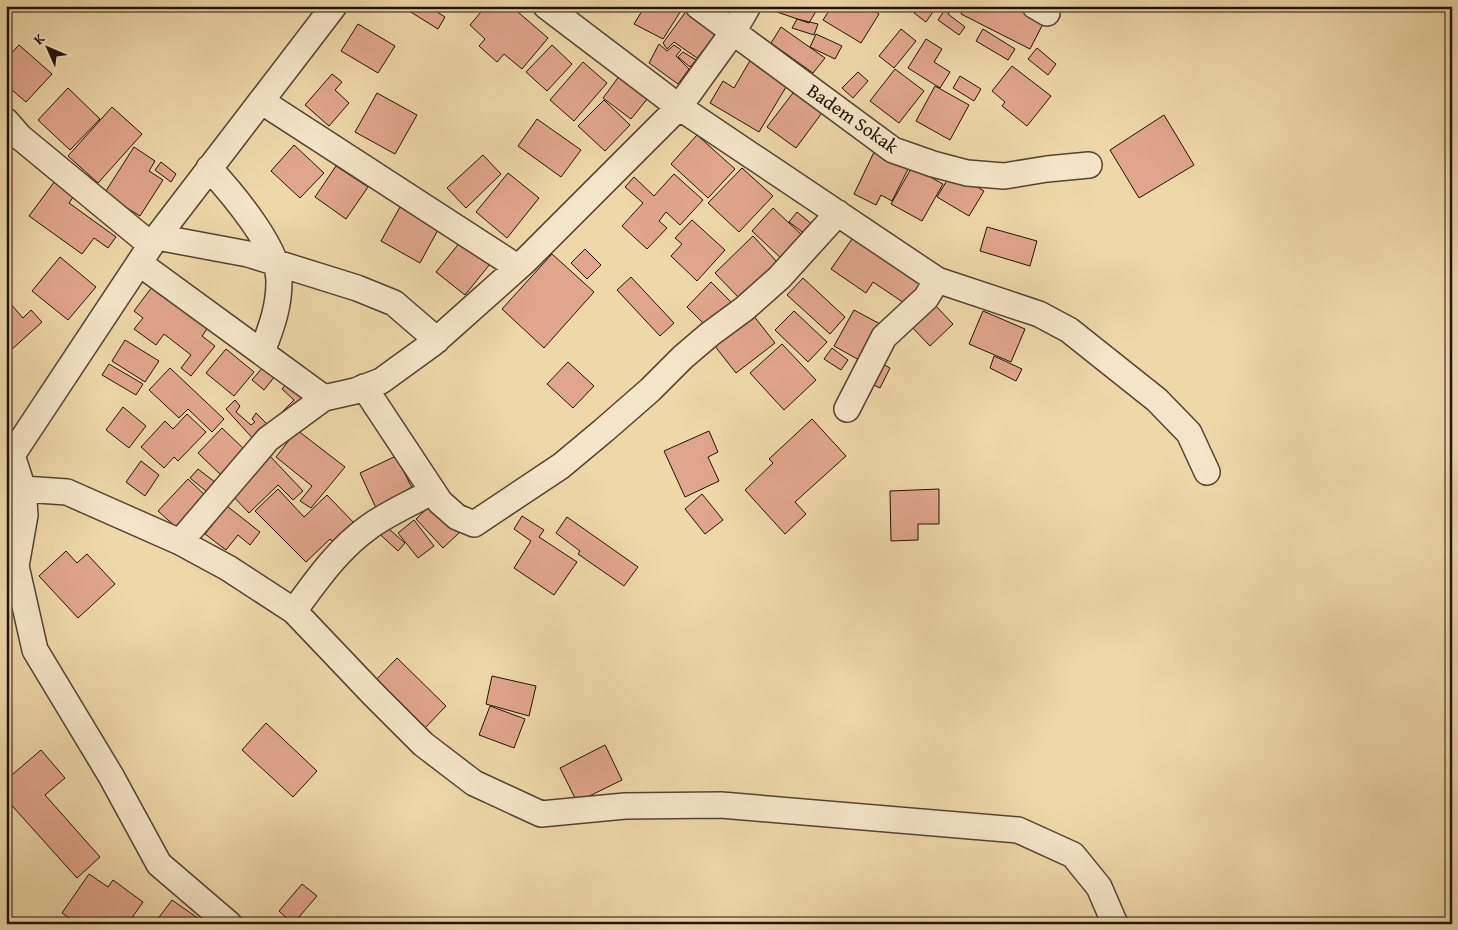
<svg xmlns="http://www.w3.org/2000/svg" width="1458" height="930" viewBox="0 0 1458 930" font-family="'Gentium Book Plus',serif">
	<style>
		.building { fill: #e0a68d; stroke: #211207 }
		.lines { fill: none; stroke-linecap: round; stroke-linejoin: round }
		.minor-casing { stroke: #544330; stroke-width: 28 }
		.minor { stroke: #f5e5c8; stroke-width: 25 }
		.labels { text-anchor: middle; dominant-baseline: central; stroke-width: 4; stroke-linejoin: round; paint-order: stroke }
		.street-label { font-size: 19px; fill: #211207; stroke: #f5e5c8 }
	</style>
	<rect width="100%" height="100%" fill="#efd7aa"/>
	<filter id="stains"><feTurbulence type="fractalNoise" baseFrequency=".004" numOctaves="4"/><feColorMatrix values="0 0 0 0 .2 0 0 0 0 .09 0 0 0 0 .02 0 0 0 .5 -.17"/></filter>
	<radialGradient id="worn" r=".72"><stop offset=".6" stop-color="#630" stop-opacity="0"/><stop offset="1" stop-color="#630" stop-opacity=".3"/></radialGradient>
	<path class="building" d="M401 6H428L445 17 438 29Z
		M486 6H511L548 38 522 69 504 54 497 62 479 46 485 39 470 25Z
		M645 6H684L663 39 634 24Z
		M712 6H739L729 18Z
		M779 6H816L818 8 809 23 777 12Z
		M832 6H866L879 14 861 43 823 20Z
		M919 6H937L926 22 914 13Z
		M938 6H954L948 14 965 27 959 35 938 20 944 11Z
		M964 6H1024L1046 18 1030 49 961 14Z
		M687 10 720 29 697 58 674 42 667 49 663 43Z
		M797 19 818 24 814 35 792 28Z
		M358 24 395 46 378 73 341 51Z
		M781 27 825 58 813 73 771 43Z
		M901 29 916 41 894 68 879 56Z
		M983 29 1015 49 1008 60 976 41Z
		M816 34 842 46 835 59 810 47Z
		M926 39 942 49 934 62 950 72 940 88 908 68Z
		M659 44 667 51 674 45 681 50 676 56 689 69 678 84 649 63Z
		M19 45 52 74 26 102 6 85V59Z
		M552 45 572 64 547 91 526 72Z
		M1037 48 1056 64 1048 75 1028 59Z
		M683 52 696 60 690 67 678 57Z
		M751 59 789 82 759 132 710 103 723 81 734 88Z
		M583 62 607 83 574 121 550 100Z
		M1012 66 1051 96 1027 126 1002 106 1005 102 992 91Z
		M895 69 924 91 899 123 870 101Z
		M623 71 652 93 631 119 603 98Z
		M858 72 868 81 853 98 842 88Z
		M332 74 342 82 335 90 349 103 329 126 305 105Z
		M960 76 981 89 974 101 953 88Z
		M799 85 827 106 796 148 767 127Z
		M935 86 969 105 950 140 916 121Z
		M68 88 100 119 70 150 38 120Z
		M377 93 417 115 395 154 355 132Z
		M604 100 630 125 605 151 578 126Z
		M112 107 142 134 98 183 68 156Z
		M1164 115 1194 165 1139 198 1110 150Z
		M537 119 581 150 561 177 518 146Z
		M697 135 735 169 708 198 671 164Z
		M294 145 324 173 300 198 271 171Z
		M134 147 155 161 149 171 163 180 140 216 104 194Z
		M875 150 909 167 892 201 881 195 876 205 854 194Z
		M483 155 501 174 466 208 447 188Z
		M161 162 176 174 171 182 155 170Z
		M336 166 368 187 346 219 315 197Z
		M912 167 943 184 922 221 891 204Z
		M742 168 773 196 739 232 708 203Z
		M952 172 984 191 969 216 937 197Z
		M508 173 539 198 507 238 476 212Z
		M674 174 703 200 680 225 666 212 659 221 667 228 647 249 622 226 643 203 625 187 634 177 654 196Z
		M55 181 74 196 69 203 116 237 108 248 94 238 82 254 29 216Z
		M400 207 439 228 420 263 381 241Z
		M773 208 804 237 783 260 752 231Z
		M797 212 813 225 805 234 789 222Z
		M692 220 725 250 697 281 671 256 682 244 675 238Z
		M987 227 1037 241 1030 266 980 251Z
		M857 232 928 281 910 307 873 282 866 293 831 269Z
		M753 236 778 263 740 299 715 273Z
		M461 241 490 264 465 295 436 272Z
		M585 249 601 265 587 279 571 263Z
		M552 254 594 292 544 348 502 309Z
		M60 257 96 287 68 320 32 291Z
		M631 277 674 323 660 336 617 290Z
		M803 278 845 317 830 334 787 295Z
		M711 282 731 302 707 327 687 307Z
		M152 287 207 329 202 336 215 346 191 376 181 368 191 355 164 334 156 345 134 329 143 318 134 311Z
		M9 302 23 318 31 310 42 322 10 351 6 347V305Z
		M933 303 953 324 930 346 910 325Z
		M854 310 882 325 861 361 834 346Z
		M794 311 827 342 808 362 775 330Z
		M983 311 1025 329 1011 362 969 344Z
		M753 315 775 343 736 373 714 345Z
		M125 340 159 361 145 382 112 361Z
		M782 344 816 380 784 410 750 373Z
		M832 348 848 360 841 370 824 359Z
		M226 349 254 372 234 396 206 373Z
		M994 356 1022 369 1016 381 990 368Z
		M568 362 594 386 573 408 547 384Z
		M881 363 890 368 880 388 870 383Z
		M109 364 143 384 136 395 102 375Z
		M263 367 275 376 264 390 252 380Z
		M170 368 224 419 212 432 188 409 179 418 149 390Z
		M293 377 313 396 290 420 282 412 294 400 282 389Z
		M235 400 240 406 236 412 251 425 255 422 252 419 256 413 270 427 256 442 226 409Z
		M123 407 146 426 129 448 106 430Z
		M187 414 206 432 178 461 174 457 164 468 141 447 165 421 173 429Z
		M812 419 846 456 795 502 806 514 785 534 745 490 773 463 769 459Z
		M222 428 245 450 221 475 198 453Z
		M297 430 345 467 311 508 300 501 312 486 276 457Z
		M709 431 718 452 708 457 719 481 685 497 664 451Z
		M269 455 303 491 293 500 278 485 249 513 230 493Z
		M396 456 413 490 376 508 360 473Z
		M141 461 159 475 145 496 126 482Z
		M198 469 220 486 212 496 190 478Z
		M188 479 208 498 178 529 158 511Z
		M278 489 304 517 327 495 356 525 336 545 330 539 306 562 255 511Z
		M939 489V524H918V540L891 541 890 491Z
		M702 494 723 520 705 534 685 509Z
		M432 504 459 533 443 548 416 519Z
		M227 506 260 532 250 545 238 535 226 550 205 534Z
		M522 516 544 530 539 537 577 562 554 595 514 568 531 541 514 529Z
		M567 517 638 567 624 586 578 554 580 551 556 533Z
		M414 520 434 546 418 558 398 533Z
		M382 523 405 543 398 551 372 527Z
		M66 551 77 563 87 554 115 584 78 618 39 576Z
		M397 658 446 706 422 731 373 683Z
		M492 676 536 686 529 716 486 704Z
		M490 706 525 719 514 748 479 735Z
		M266 723 317 771 293 797 242 750Z
		M605 745 622 780 577 802 560 768Z
		M41 750 65 778 45 795 100 857 77 878 6 799V780Z
		M89 874 108 887 113 880 143 902 129 922 132 924H78L62 913Z
		M302 884 317 896 293 924 279 911Z
		M172 900 199 919 195 924H154Z"/>
	<g class="lines">
		<g class="minor-casing">
			<path id="minor" d="M546 6 679 107 937 280 1039 314 1069 330 1157 400 1189 433 1207 472
				M698 6 893 150 933 164 967 173 1004 176 1047 169 1089 165
				M1035 6 1047 13
				M261 101 517 267
				M6 121 20 137 151 245
				M209 168C231 192 280 249 279 282 279 308 271 328 262 352
				M157 237 248 254 357 288 394 303 437 340
				M139 263 324 398
				M364 387 440 502 457 517 474 524 561 466 603 431 650 390 683 357 710 334 744 309 779 278 838 213
				M847 409 884 337 926 298 937 280
				M6 451 12 455 23 489 25 515 16 566 35 650 111 776 159 864 229 924
				M12 455 151 245 334 6
				M23 489 67 492 180 542 228 568 294 611 373 694 423 744 474 783 541 814 625 806 721 805 1018 830 1073 855 1099 887 1115 924
				M180 542 268 439 324 398 355 391 381 381 432 344 524 262 679 107 733 32 748 6
				M294 611C316 581 338 549 369 527 388 513 412 503 433 491"/>
		</g>
		<use href="#minor" class="minor"/>
	</g>
	<g class="labels">
		<g class="street-label">
			<text transform="translate(853 118) rotate(35)">Badem Sokak</text>
		</g>
	</g>
	<rect width="1458" height="930" fill="none" stroke="#efd7aa" stroke-width="25"/>
	<rect x="8" y="8" width="1443" height="915" fill="none" stroke="#211207" stroke-width="2.5"/>
	<rect x="12" y="12" width="1433" height="905" fill="none" stroke="#211207"/>
	<g transform="translate(48 48) rotate(315)" stroke="#f5e5c8" stroke-width="4" paint-order="stroke">
	<path d="M0-4L9 19L0 12L-9 19Z" fill="#211207"/>
	<text y="-8" font-size="14" font-weight="bold" text-anchor="middle" fill="#211207">K</text>
	</g>
	<rect width="100%" height="100%" filter="url(#stains)"/>
	<rect width="100%" height="100%" fill="url(#worn)"/>
</svg>
